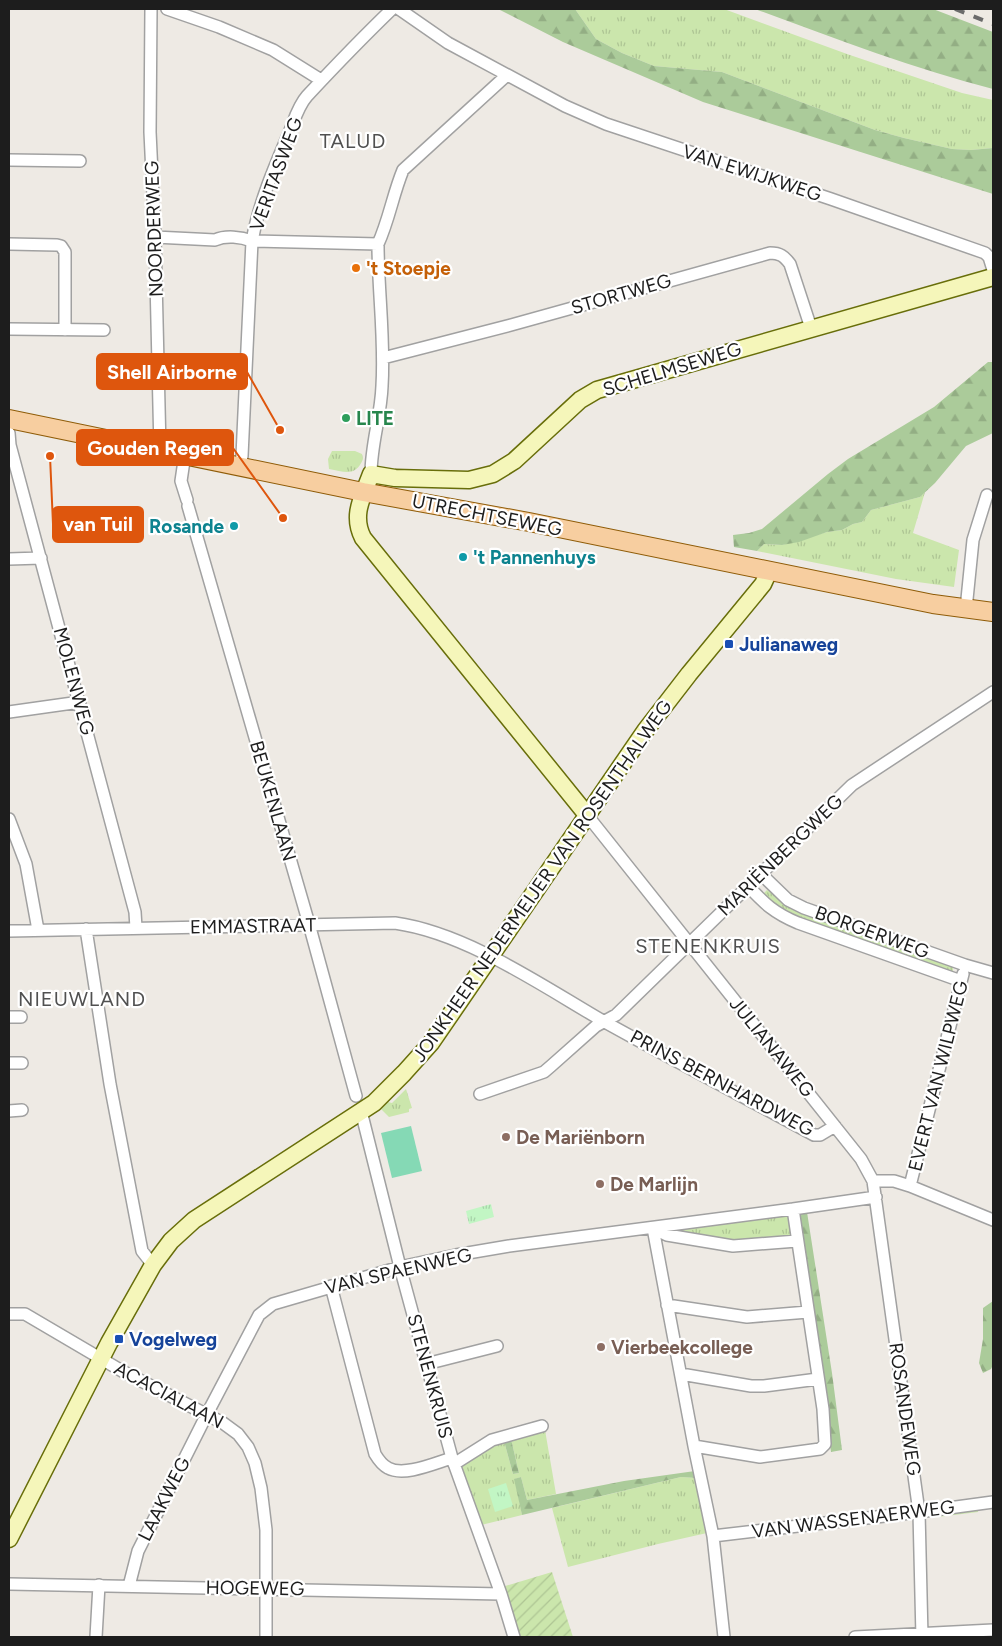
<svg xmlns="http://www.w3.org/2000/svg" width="1002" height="1646" viewBox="0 0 1002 1646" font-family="Figtree,sans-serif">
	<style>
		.grass { fill: url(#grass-tufts) }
		.forest { fill: url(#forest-firs) }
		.park { fill: url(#park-tufts) }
		.garden { fill: url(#garden-furrows) }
		.pitch { fill: #85d9b5 }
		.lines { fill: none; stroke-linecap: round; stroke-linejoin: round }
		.street-casing { stroke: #a1a1a1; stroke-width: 14 }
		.secondary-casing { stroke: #686e0a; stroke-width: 19 }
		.primary-casing { stroke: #8f5c08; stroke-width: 20 }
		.street { stroke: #fff; stroke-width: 11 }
		.secondary { stroke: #f5f6ba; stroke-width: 16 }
		.primary { stroke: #f7cea0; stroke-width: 18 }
		.rail { stroke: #6b6b6b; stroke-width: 4; stroke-dasharray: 10 10; stroke-linecap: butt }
		.food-dot { fill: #e8710a; stroke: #fff; stroke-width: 2 }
		.leisure-dot { fill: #2e9e5b; stroke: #fff; stroke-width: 2 }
		.culture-dot { fill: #0f9aa8; stroke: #fff; stroke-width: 2 }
		.transit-dot { fill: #1a4fb4; stroke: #fff; stroke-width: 2 }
		.education-dot { fill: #8d6e63; stroke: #fff; stroke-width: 2 }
		.labels { text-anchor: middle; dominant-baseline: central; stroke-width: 4.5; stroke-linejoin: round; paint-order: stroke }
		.street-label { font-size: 19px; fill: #1d1d1d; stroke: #fff }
		.food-label { font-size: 19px; font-weight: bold; fill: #c56008; stroke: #fff; text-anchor: start }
		.leisure-label { font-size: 19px; font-weight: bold; fill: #27864d; stroke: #fff; text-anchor: start }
		.culture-label { font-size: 19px; font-weight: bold; fill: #0d838f; stroke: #fff; text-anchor: end }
		.transit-label { font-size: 19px; font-weight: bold; fill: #164399; stroke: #fff; text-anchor: start }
		.education-label { font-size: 19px; font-weight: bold; fill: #785e54; stroke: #fff; text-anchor: start }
		.neighbourhood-label { font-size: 20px; letter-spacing: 1px; fill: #505050; stroke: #fff }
		.leader { fill: none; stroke: #de560d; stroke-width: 2 }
		.callout-dot { fill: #de560d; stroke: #fff; stroke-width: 2 }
		.callout { fill: #de560d; stroke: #de560d; stroke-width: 2 }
		.callout-label { font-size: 20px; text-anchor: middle; font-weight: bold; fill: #fff }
	</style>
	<defs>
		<pattern id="grass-tufts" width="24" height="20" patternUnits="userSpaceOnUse" patternTransform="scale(1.25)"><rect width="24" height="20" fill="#cbe6ac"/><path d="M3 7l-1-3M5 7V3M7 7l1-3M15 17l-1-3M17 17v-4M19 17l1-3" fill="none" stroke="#aec594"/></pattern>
		<pattern id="forest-firs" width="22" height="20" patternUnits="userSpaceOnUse" patternTransform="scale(1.25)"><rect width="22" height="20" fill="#abcb9a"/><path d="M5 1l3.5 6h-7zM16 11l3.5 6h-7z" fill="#93ae84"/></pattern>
		<pattern id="park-tufts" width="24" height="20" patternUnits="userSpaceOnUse" patternTransform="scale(1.25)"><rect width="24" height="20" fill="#c2f6c4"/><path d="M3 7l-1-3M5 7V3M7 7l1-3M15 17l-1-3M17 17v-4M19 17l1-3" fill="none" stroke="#a6d2a8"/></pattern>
		<pattern id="garden-furrows" width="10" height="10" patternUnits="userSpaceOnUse" patternTransform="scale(1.25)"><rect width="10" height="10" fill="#cbe6ac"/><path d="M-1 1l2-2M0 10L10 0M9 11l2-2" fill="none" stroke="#aec594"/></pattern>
	</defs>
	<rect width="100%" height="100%" fill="#eeeae4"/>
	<path class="grass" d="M575 9H724L847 54 962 93 993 100V148L971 150 952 149 904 138 875 130 722 72 654 66 622 53 596 39Z
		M332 451H355L362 454 363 459C356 477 345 472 329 469L328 459Z
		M925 492 913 533 959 550 954 587 896 579 757 551 764 544 782 545 827 532 842 530 853 524 862 522 871 510 920 497Z
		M767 890 789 905 953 965V971L951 972 784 913 764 895V893Z
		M406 1089 412 1108 409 1109V1112L389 1117 381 1109 388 1102 392 1103Z
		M789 1214C790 1222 795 1232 788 1238L752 1243 677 1234V1230Z
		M545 1430 556 1494 527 1500 521 1477 515 1479 522 1515 481 1525 461 1465 493 1444 504 1441 513 1474 519 1473 511 1439Z
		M681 1477 697 1478 707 1533 658 1544 568 1567 552 1508Z
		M978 1510V1512L930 1518 932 1515Z"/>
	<path class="forest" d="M498 9H575L596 39 622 53 654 66 722 72 875 130 904 138 952 149 971 150 993 148V194L703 102 563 42Z
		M755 9H933L993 32V89C912 68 833 38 755 9Z
		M988 362H993V433L966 446 935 483 920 497 871 510 862 522 853 524 842 530 827 532 799 542 782 545 764 544 757 551 734 547 733 535 749 533 762 529 828 474 848 459 934 407Z
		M807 1212 832 1373 842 1450 831 1452 800 1213Z
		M993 1301V1365L991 1369 983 1373 979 1363 983 1339V1308Z
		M511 1439 519 1473 513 1474 504 1441Z
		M695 1471 697 1478 681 1477 522 1515 514 1479 521 1477 527 1500 624 1481Z"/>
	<path class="park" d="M491 1204 494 1217 469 1224 466 1211Z
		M506 1483 513 1506 495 1512 488 1489Z"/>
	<path class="garden" d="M552 1572 573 1637H518L502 1587Z"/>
	<path class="pitch" d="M411 1126 422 1171 392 1178 381 1133Z"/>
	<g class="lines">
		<g class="street-casing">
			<path id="street" d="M151 9 150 132 155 237 160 449
				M167 9 219 27 273 50 321 80
				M399 9 448 43 565 106 606 124 831 199 985 253 989 257 993 270
				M9 160 80 161
				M155 237 215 240C226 235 241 237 252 241L378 244
				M9 244 57 245 61 246 65 252V330
				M9 329 104 330
				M383 358 511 325 770 253C780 253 784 256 790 264L811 328
				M9 433 10 445 135 912 136 928
				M185 454 181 481 187 500
				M240 466 242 456 252 241C259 203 274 168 289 133 294 121 298 106 307 96 335 66 363 37 392 9
				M371 474C371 444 381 416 382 386 385 339 378 291 378 244 389 220 393 194 403 170L507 75
				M188 506 309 924 356 1096
				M9 559 41 558
				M966 609 973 540 987 495
				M9 712 80 702
				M587 815 861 1159 873 1181 919 1512 922 1637
				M9 819 26 864 38 930
				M760 873 788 900 804 908 965 965 993 973
				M748 886C765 904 774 913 798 923L961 981
				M86 929 110 1084 142 1251 153 1265
				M9 931 395 923C466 933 541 985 603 1021 673 1060 744 1097 814 1135H820L835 1126
				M9 1017H21
				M9 1063H22
				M480 1094 544 1072 551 1066 596 1026 616 1015 852 785 993 692
				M9 1111 22 1110
				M361 1111 400 1267 452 1458 501 1594 514 1637
				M873 1181H894L910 1186 993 1220
				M910 1186 963 974
				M653 1228 694 1446 713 1536 724 1637
				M653 1228 667 1235 733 1246 797 1241
				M331 1286 375 1454C378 1459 382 1465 388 1468 404 1477 435 1463 452 1458
				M667 1305 747 1317 808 1312
				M9 1314H25L122 1371 223 1423 238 1434 248 1447 255 1463 261 1488 266 1530V1637
				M426 1364 497 1346
				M681 1374 751 1386H764L818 1379
				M694 1446 760 1457 820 1449 825 1444 823 1409 793 1209
				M454 1464 492 1440 542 1426
				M713 1536 919 1512 993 1502
				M9 1584 501 1594
				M129 1586 138 1551 207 1414 259 1315 273 1304 400 1267 456 1255 509 1246 793 1209 876 1197
				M96 1637 99 1585
				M855 1637 993 1630"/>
		</g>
		<g class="secondary-casing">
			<path id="secondary" d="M587 815 363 538C351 515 363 496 371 474L395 478 469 480 493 474 514 461 580 400 597 390 993 277
				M9 1539 109 1343 153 1265 171 1241 194 1220 374 1103 404 1073 431 1043 645 731 689 674 763 584 769 571"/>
		</g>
		<g class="primary-casing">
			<path id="primary" d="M9 419 363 492 529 522 933 604 993 612"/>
		</g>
		<use href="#street" class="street"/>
		<use href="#secondary" class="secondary"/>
		<use href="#primary" class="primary"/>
		<path class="rail" d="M955 9 993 24"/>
	</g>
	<circle class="food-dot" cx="356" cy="268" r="5"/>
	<circle class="leisure-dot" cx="346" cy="418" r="5"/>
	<g class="culture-dot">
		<circle cx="234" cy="526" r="5"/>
		<circle cx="463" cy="557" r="5"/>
	</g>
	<g class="transit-dot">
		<rect x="724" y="639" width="10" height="10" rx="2.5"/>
		<rect x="114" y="1334" width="10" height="10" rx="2.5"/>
	</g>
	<g class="education-dot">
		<circle cx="506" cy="1137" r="5"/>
		<circle cx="600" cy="1184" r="5"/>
		<circle cx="601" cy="1347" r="5"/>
	</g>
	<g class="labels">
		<g class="street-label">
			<text transform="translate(752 173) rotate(18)">VAN EWIJKWEG</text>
			<text transform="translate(276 174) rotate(-70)">VERITASWEG</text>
			<text transform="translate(154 229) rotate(-92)">NOORDERWEG</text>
			<text transform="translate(621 294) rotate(-16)">STORTWEG</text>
			<text transform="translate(672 369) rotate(-17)">SCHELMSEWEG</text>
			<text transform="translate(487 515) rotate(11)">UTRECHTSEWEG</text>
			<text transform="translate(74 681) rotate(75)">MOLENWEG</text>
			<text transform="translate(273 801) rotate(74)">BEUKENLAAN</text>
			<text transform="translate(780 855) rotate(-44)">MARIËNBERGWEG</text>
			<text transform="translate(542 881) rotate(-55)">JONKHEER NEDERMEIJER VAN ROSENTHALWEG</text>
			<text transform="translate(253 926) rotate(-1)">EMMASTRAAT</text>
			<text transform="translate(872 932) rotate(20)">BORGERWEG</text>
			<text transform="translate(772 1047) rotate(51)">JULIANAWEG</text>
			<text transform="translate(938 1076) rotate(-76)">EVERT VAN WILPWEG</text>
			<text transform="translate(722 1083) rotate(28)">PRINS BERNHARDWEG</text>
			<text transform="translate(398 1271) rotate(-13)">VAN SPAENWEG</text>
			<text transform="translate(430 1376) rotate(75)">STENENKRUIS</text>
			<text transform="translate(169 1395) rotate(28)">ACACIALAAN</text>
			<text transform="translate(905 1409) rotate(82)">ROSANDEWEG</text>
			<text transform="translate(164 1499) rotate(-63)">LAAKWEG</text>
			<text transform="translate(853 1519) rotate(-7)">VAN WASSENAERWEG</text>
			<text transform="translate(255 1588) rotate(1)">HOGEWEG</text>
		</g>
		<g class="food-label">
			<text x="366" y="268">'t Stoepje</text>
		</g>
		<g class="leisure-label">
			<text x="356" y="418">LITE</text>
		</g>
		<g class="culture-label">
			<text x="224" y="526">Rosande</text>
			<text x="473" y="557" text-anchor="start">'t Pannenhuys</text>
		</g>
		<g class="transit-label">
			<text x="739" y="644">Julianaweg</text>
			<text x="129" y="1339">Vogelweg</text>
		</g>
		<g class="education-label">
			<text x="516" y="1137">De Mariënborn</text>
			<text x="610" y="1184">De Marlijn</text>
			<text x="611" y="1347">Vierbeekcollege</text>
		</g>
		<g class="neighbourhood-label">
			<text x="353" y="141">TALUD</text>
			<text x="708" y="946">STENENKRUIS</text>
			<text x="82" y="999">NIEUWLAND</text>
		</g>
	</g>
	<path class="leader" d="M280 430L247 372M283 518L233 448M50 456L53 524"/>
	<g class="callout-dot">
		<circle cx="280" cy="430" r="5"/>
		<circle cx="283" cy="518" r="5"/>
		<circle cx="50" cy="456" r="5"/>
	</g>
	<g class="callout">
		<rect x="97" y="354" width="150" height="35" rx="5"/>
		<rect x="77" y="430" width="156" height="35" rx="5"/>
		<rect x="53" y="507" width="90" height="35" rx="5"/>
	</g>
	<g class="callout-label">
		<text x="172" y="379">Shell Airborne</text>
		<text x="155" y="455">Gouden Regen</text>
		<text x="98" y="531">van Tuil</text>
	</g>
	<rect width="1002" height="1646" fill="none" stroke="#1d1d1d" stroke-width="20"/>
</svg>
